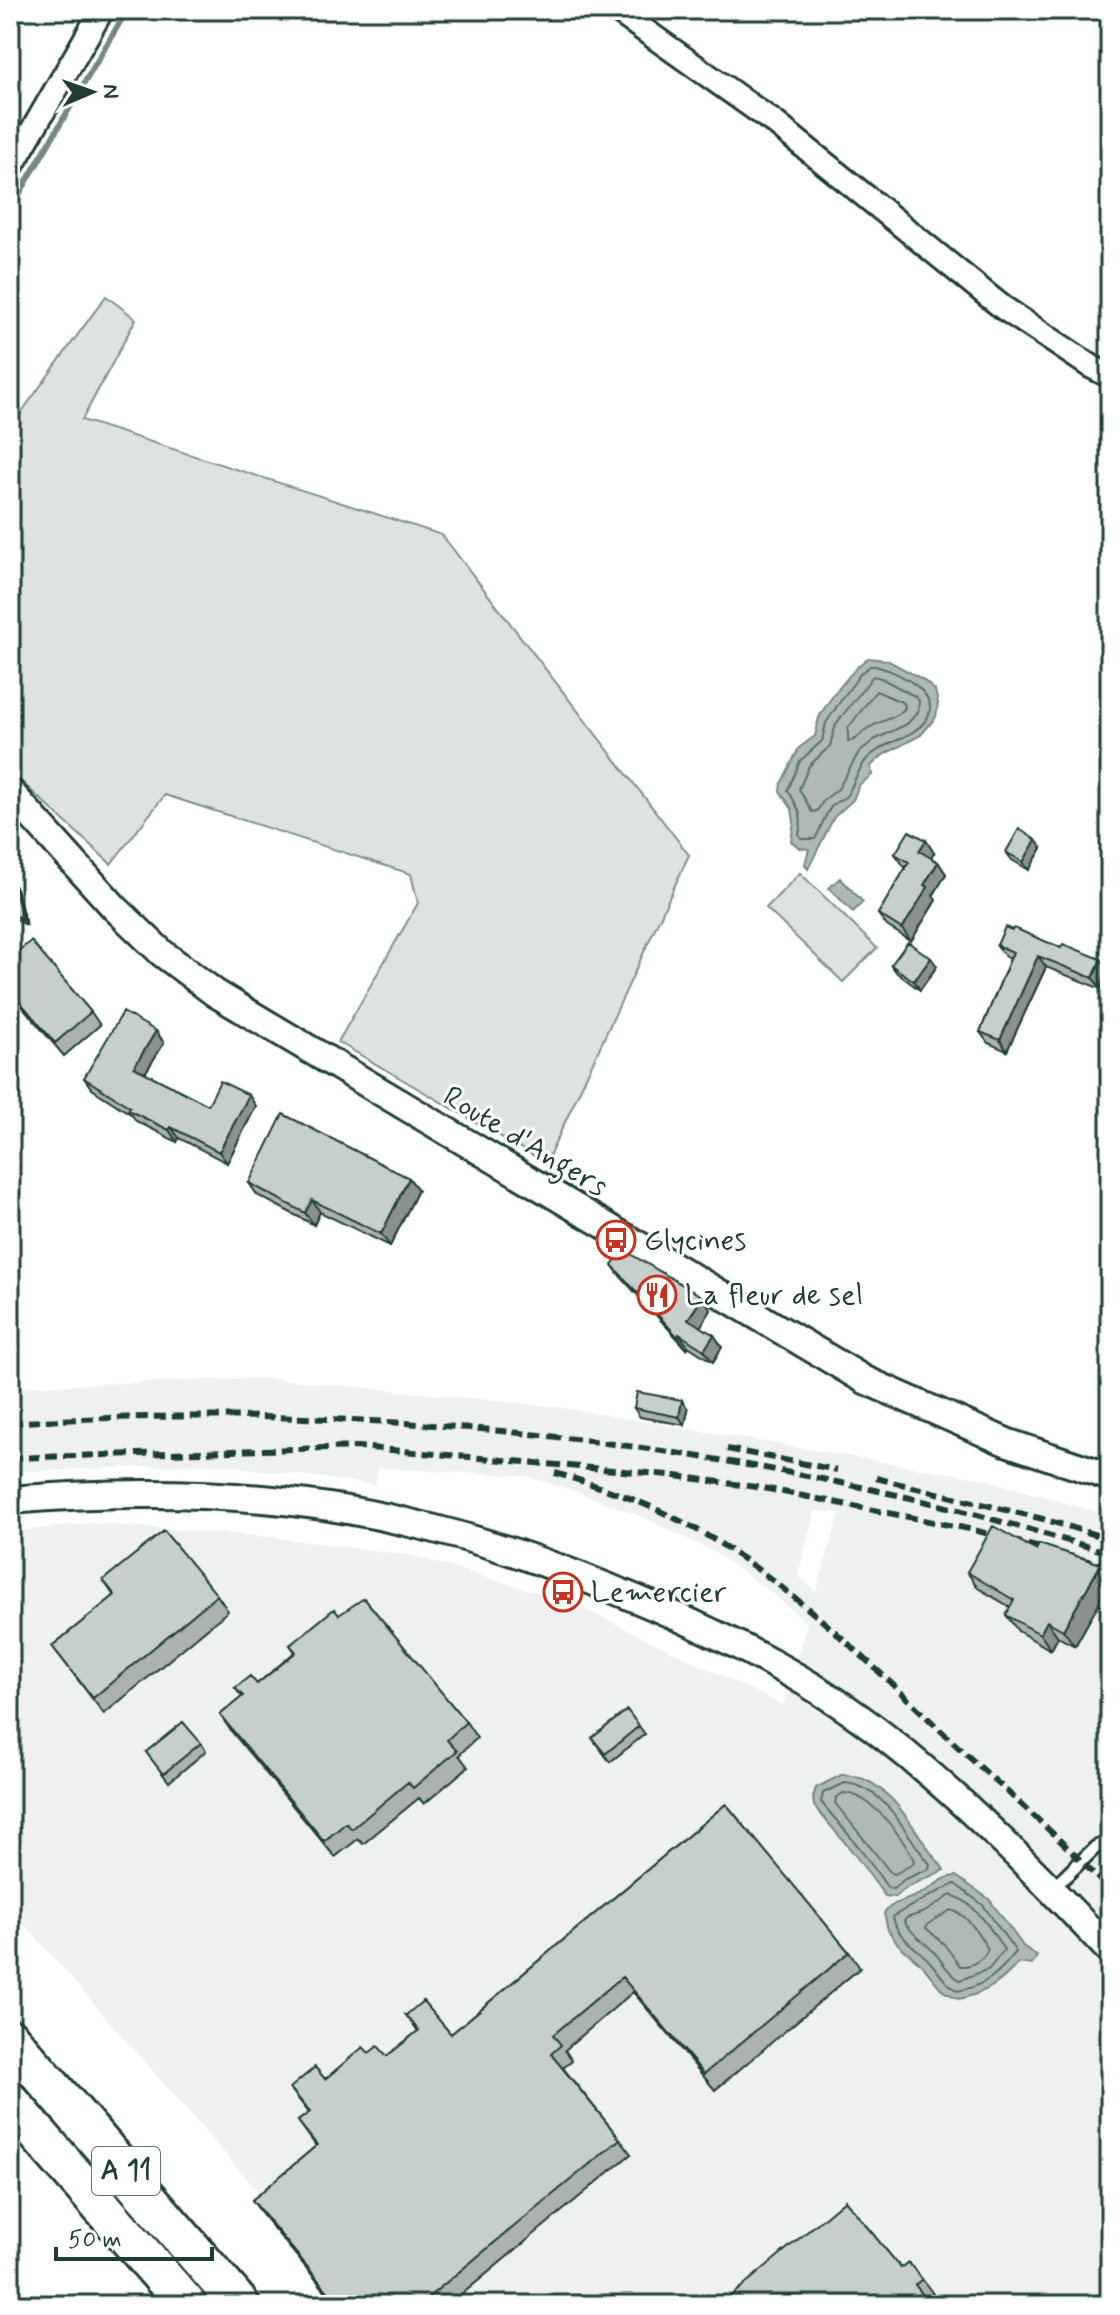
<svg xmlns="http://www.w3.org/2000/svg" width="1120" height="2315" viewBox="0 0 1120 2315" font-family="Mynerve,sans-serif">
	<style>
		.built { fill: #eef1f0; fill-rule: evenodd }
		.green { fill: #dee3e2; stroke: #7e908b; stroke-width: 2 }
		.water { fill: #afbab7; stroke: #758883; stroke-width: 2 }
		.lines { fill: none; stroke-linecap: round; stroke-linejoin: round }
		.shore { stroke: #596f68; stroke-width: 2 }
		.stream { stroke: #758883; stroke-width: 6 }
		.service-casing { stroke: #1f3d34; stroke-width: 17 }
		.minor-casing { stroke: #1f3d34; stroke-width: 28 }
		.tertiary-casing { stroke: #1f3d34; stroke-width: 32 }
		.motorway-casing { stroke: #1f3d34; stroke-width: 44 }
		.service { stroke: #fff; stroke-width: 11 }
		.minor { stroke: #fff; stroke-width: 22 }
		.tertiary { stroke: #fff; stroke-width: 26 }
		.motorway { stroke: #fff; stroke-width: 38 }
		.rail { stroke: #1f3d34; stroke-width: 6; stroke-dasharray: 12 6; stroke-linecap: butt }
		.wall { fill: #abb2af; stroke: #1f3d34; stroke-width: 2 }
		.shaded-wall { fill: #8b918f; stroke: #1f3d34; stroke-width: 2 }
		.building { fill: #c7cfcc; stroke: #1f3d34; stroke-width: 2 }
		.labels { text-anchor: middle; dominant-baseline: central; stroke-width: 6; stroke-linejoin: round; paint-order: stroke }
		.shield { fill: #fff; stroke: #627771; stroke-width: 2 }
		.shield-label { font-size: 28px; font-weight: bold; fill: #1f3d34 }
		.street-label { font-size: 30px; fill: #1f3d34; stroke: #fff }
		.poi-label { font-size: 30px; fill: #1f3d34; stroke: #fff; text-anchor: start }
	</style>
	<rect width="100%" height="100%" fill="#fff"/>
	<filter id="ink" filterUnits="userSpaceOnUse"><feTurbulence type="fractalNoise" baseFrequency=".0125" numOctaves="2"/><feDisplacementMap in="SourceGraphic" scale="16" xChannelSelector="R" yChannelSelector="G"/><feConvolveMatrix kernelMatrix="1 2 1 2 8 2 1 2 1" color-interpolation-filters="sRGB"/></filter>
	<g filter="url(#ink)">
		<path class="built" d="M267 1378 558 1407 984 1479 1110 1516V2305H357L10 1908V1532L89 1523 269 1537 409 1555 536 1592 593 1613 783 1705 807 1623 773 1594 714 1552 645 1518 578 1492 526 1476 378 1468 375 1485 216 1464 10 1472V1387ZM815 1511 840 1513 816 1592 798 1575Z"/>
		<path class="green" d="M106 296 136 319 82 420 442 535 689 855 546 1163 338 1042 418 903 411 874 165 795 111 864 10 771V428Z
			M800 873 877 948 843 982 766 908Z"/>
		<path class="water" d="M868 658 887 660 922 679 935 690 938 703 936 717 921 735 883 755 871 766 872 775 859 785 853 800 834 817 808 869 805 864 809 849 800 848 791 841 794 821 792 809 780 791 781 784 799 748 815 736C817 730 817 723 819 718 825 704 856 665 868 658Z
			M840 878 863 902 853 912 829 888Z
			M841 1775C882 1773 909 1820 929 1850 933 1857 940 1862 944 1870L909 1886 895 1897 885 1896 852 1851 814 1806 813 1797 816 1788Z
			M956 1876 989 1899 1023 1946 1037 1956 1032 1965 1018 1963C1000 1984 985 1993 959 1999L943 1991 922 1965 898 1944 888 1930 884 1913C893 1901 907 1901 920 1894 933 1888 941 1877 956 1876Z"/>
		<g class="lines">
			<path class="shore" d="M875 666C905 673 959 704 911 733 896 742 881 745 868 758 859 766 854 784 847 795 844 799 836 802 832 806 824 815 821 829 815 839H802L799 835C804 815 798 808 788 790L800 761 822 741 826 723 837 706 861 673 870 666Z
				M873 676 881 678 916 697 919 701 918 712 907 724 874 740 859 752 838 789 824 800 817 811 812 812 799 789 809 766 830 746 836 724Z
				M876 691 904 703 905 708C895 720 877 721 864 731 858 737 856 740 848 742V728Z
				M845 1783C888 1787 905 1836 930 1864L929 1869 905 1879 893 1889 888 1888 858 1846 821 1802 823 1793Z
				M843 1793C871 1793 902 1837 914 1860L913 1864 895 1874 891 1873 835 1803 836 1798Z
				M955 1884 983 1905 1016 1952C998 1974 987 1985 958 1991 945 1984 940 1973 930 1962 917 1947 897 1939 893 1917 896 1913 951 1885 955 1884Z
				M951 1895C974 1901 992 1930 1004 1950L989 1969 960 1980C948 1974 942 1960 933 1951 923 1941 912 1934 904 1922L906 1918 925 1912Z
				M951 1910C968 1914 979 1935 988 1949 984 1959 972 1967 960 1966L944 1944 926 1928 928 1924Z"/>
			<path class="stream" d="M10 210 127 10"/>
			<g class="service-casing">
				<path id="service" d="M1052 1889 1096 1847 1110 1842"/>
			</g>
			<g class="minor-casing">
				<path id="minor" d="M616 10 775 123 1002 307 1092 367 1110 376
					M10 169 102 10"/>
			</g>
			<g class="tertiary-casing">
				<path id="tertiary" d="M10 792 115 908 162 953 215 993 865 1380 1006 1442 1110 1477
					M10 1500C141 1489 277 1491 406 1522 491 1541 573 1572 653 1606 734 1641 816 1682 885 1737 966 1801 1039 1876 1110 1951"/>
			</g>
			<g class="motorway-casing">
				<path id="motorway" d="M10 2039 240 2305
					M10 2102 187 2305"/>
			</g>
			<use href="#service" class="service"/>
			<use href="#minor" class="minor"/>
			<use href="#tertiary" class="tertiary"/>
			<use href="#motorway" class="motorway"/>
			<path class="rail" d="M10 1423C304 1403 600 1429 888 1493 963 1509 1036 1532 1110 1553
				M727 1449 837 1470
				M10 1458 358 1447 669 1475 763 1488 974 1530 1110 1567
				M555 1473C608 1488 663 1509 711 1538 801 1593 880 1673 956 1745 1008 1793 1062 1839 1110 1891
				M876 1478 1043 1519 1110 1539"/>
		</g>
		<path class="wall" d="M1042 848 1029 870 1012 860 1006 852Z
			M934 853 931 858 938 862 946 874 933 896 936 900 911 941 887 926 878 914 906 868 904 866 895 854Z
			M10 884 16 888 26 925 10 916Z
			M997 945 1108 970 1101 989 1046 967 1007 1051 988 1043 980 1032 1010 959 1005 956Z
			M10 958 91 1012 100 1025 64 1056 10 992Z
			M891 965 937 966 920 990 897 973Z
			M156 1031 164 1043 145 1073 208 1105 256 1106 227 1163 179 1138 177 1142 136 1121 132 1115 92 1089 84 1078Z
			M409 1178 418 1190 390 1246 320 1212 314 1225 257 1195 249 1183Z
			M612 1265 711 1310 700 1327 714 1335 722 1347 713 1362 688 1346 687 1349 621 1277Z
			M634 1408 688 1409 685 1425 640 1417Z
			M1036 1550 1101 1564 1110 1577V1583L1075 1646 1058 1637 1051 1650 1018 1631 1006 1615 1010 1607 978 1588 967 1572Z
			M103 1580 217 1595 228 1611 104 1714 52 1646 114 1596Z
			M339 1615 466 1722 477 1738 459 1755 468 1767 424 1804 419 1798 363 1844 358 1839 335 1857 231 1731 220 1715 242 1697 235 1688 257 1684 295 1652 290 1645Z
			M627 1710 645 1734 610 1762 592 1738Z
			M201 1743 206 1751 169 1782 146 1752Z
			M726 1804 849 1952 860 1968 715 2090 633 1992 565 2050 572 2061 563 2068 620 2139 631 2154 449 2305H337L263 2216 252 2200 316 2146 298 2121 309 2113 290 2088 325 2079 369 2053 387 2056 418 2031 406 2015 451 2034Z
			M901 2268 922 2279 934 2295 927 2300Z"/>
		<path class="shaded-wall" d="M926 840 934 853 928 863 919 851Z
			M1036 840 1042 848 1029 870 1023 862Z
			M938 862 946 874 933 896 936 900 911 941 902 929 924 885Z
			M13 884 16 888 26 925 23 920Z
			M1038 956 1046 967 1007 1051 1000 1040Z
			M931 958 937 966 920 990 914 981Z
			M1101 959 1108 970 1101 989 1093 978Z
			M156 1031 164 1043 142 1078 134 1067Z
			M249 1095 256 1106 227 1163 219 1152Z
			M171 1127 179 1138 177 1142 169 1130Z
			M409 1178 418 1190 390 1246 381 1234Z
			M312 1200 320 1212 314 1225 305 1213Z
			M703 1297 711 1310 697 1332 688 1319Z
			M679 1334 688 1346 687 1349 678 1337Z
			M714 1335 722 1347 713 1362 704 1350Z
			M682 1400 688 1409 685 1425 679 1417Z
			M1101 1564 1110 1577V1583L1075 1646 1063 1630Z
			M1047 1621 1058 1637 1051 1650 1040 1634Z"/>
		<path class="building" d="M1019 829 1036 840 1023 862 1006 852Z
			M909 831 926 840 919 851 938 862 924 885 928 887 902 929 878 914 909 862 895 854Z
			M10 884H13L23 920 10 913Z
			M1005 927 1012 930 1014 928 1061 948 1063 944 1101 959 1093 978 1038 956 1000 1040 980 1032 1013 952 997 945Z
			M31 941 91 1012 55 1043 10 990V958Z
			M908 942 931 958 914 981 891 965Z
			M123 1012 156 1031 134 1067 208 1105 220 1081 249 1095 219 1152 171 1127 169 1130 128 1110 130 1107 84 1078Z
			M283 1114 409 1178 381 1234 312 1200 305 1213 249 1183Z
			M622 1249 703 1297 688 1319 714 1335 704 1350 679 1334 678 1337 612 1265Z
			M637 1392 682 1400 679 1417 634 1408Z
			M993 1526 1036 1550 1039 1544 1101 1564 1063 1630 1047 1621 1040 1634 1006 1615 1014 1600 967 1572Z
			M164 1531 217 1595 93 1698 52 1646 115 1595 103 1580Z
			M364 1598 466 1722 447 1740 457 1751 413 1788 408 1782 352 1829 346 1823 324 1841 220 1715 243 1696 235 1688 250 1676 257 1684 296 1652 290 1645 334 1609 339 1615Z
			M627 1710 639 1726 605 1754 592 1738Z
			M183 1722 201 1743 163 1774 146 1752Z
			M726 1804 849 1952 704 2074 622 1977 553 2035 561 2045 551 2054 620 2139 419 2305H339L252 2200 317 2145 298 2121 310 2112 290 2088 315 2067 325 2079 363 2047 369 2053 378 2046 387 2056 419 2030 406 2015 423 2001 451 2034Z
			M845 2200 901 2268 908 2262 922 2279 915 2285 931 2305H720Z"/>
	</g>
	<defs>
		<g id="bus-ring" transform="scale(2)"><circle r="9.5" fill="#fff" stroke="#c8321e" stroke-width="1.5"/><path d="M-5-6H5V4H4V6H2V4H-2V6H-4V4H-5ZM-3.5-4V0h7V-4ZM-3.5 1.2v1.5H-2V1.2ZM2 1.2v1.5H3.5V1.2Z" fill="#c8321e"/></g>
		<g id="restaurant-ring" transform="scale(2)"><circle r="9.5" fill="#fff" stroke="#c8321e" stroke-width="1.5"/><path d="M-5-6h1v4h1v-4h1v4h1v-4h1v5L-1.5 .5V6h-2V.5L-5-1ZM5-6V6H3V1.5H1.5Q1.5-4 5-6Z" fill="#c8321e"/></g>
	</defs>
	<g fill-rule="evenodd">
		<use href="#bus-ring" x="616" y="1240"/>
		<use href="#restaurant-ring" x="657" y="1295"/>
		<use href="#bus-ring" x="563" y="1592"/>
	</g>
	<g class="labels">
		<rect class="shield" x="92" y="2147" width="68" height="48" rx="6"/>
		<g class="shield-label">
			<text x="126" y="2171">A 11</text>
		</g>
		<g class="street-label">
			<text transform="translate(525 1142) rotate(31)">Route d'Angers</text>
		</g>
		<g class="poi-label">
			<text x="644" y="1240">Glycines</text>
			<text x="685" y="1295">La fleur de sel</text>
			<text x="591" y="1592">Lemercier</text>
		</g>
	</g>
	<rect width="1120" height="2315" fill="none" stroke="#fff" stroke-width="40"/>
	<rect x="20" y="20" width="1080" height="2275" fill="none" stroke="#1f3d34" stroke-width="3" filter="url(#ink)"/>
	<g transform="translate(92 92) rotate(88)" stroke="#ffffff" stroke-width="6" paint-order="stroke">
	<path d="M0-6L14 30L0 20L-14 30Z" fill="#1f3d34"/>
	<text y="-12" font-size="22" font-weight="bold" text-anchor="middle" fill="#1f3d34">N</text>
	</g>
	<path d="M56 2247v12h156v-12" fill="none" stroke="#1f3d34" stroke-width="4"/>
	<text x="68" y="2247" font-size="24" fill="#1f3d34" stroke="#ffffff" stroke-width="6" paint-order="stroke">50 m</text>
</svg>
